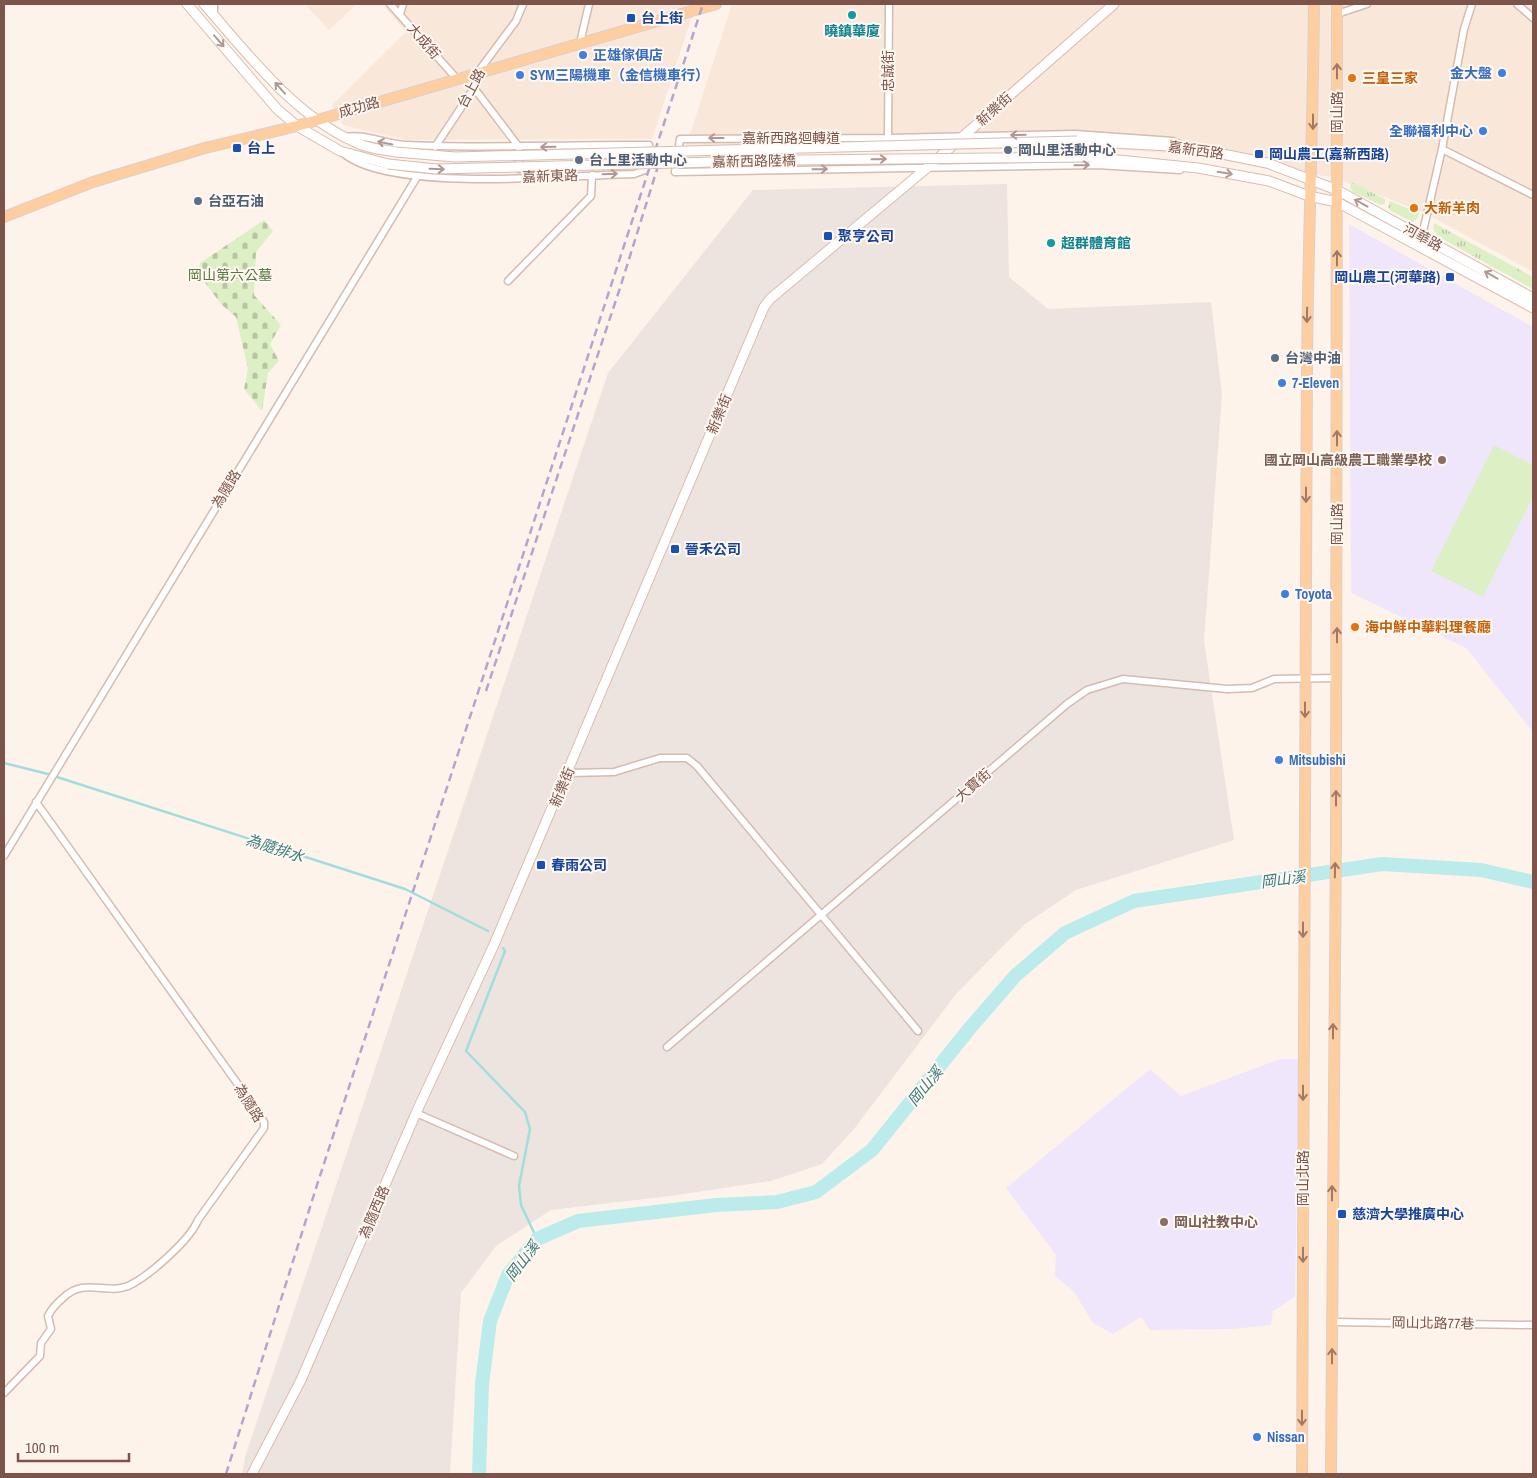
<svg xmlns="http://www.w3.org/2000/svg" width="1537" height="1478" viewBox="0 0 1537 1478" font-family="'Archivo Narrow','Noto Sans TC',sans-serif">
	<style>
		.residential { fill: #f9e7da }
		.industrial { fill: #eee4df }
		.education { fill: #f0e6fb }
		.grass { fill: #dcefc5 }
		.cemetery { fill: url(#cemetery-stones) }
		.park { fill: url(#park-tufts) }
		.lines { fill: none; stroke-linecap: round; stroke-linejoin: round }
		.stream { stroke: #a0dede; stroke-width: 2.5 }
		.river { stroke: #bbebeb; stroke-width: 14 }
		.street-casing { stroke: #d5bbb0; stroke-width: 9 }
		.secondary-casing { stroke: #dbbcaf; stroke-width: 11 }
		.primary-casing { stroke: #dbcfcc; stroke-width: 12 }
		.street { stroke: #fff; stroke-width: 6 }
		.secondary { stroke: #fff; stroke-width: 9 }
		.primary { stroke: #ffcea0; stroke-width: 10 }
		.rail { stroke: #b4a5cc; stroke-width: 2.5; stroke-dasharray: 8 5; stroke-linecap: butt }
		.secondary-bridge-casing { stroke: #dbbcaf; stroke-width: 11; stroke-linecap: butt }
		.secondary-bridge { stroke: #fff; stroke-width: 9 }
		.oneway { stroke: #b19892 }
		.oneway2 { stroke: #a47963 }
		.culture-dot { fill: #0f9aa8; stroke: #fff8f2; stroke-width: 2 }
		.transit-dot { fill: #1a4fb4; stroke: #fff8f2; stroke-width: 2 }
		.shop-dot { fill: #3f7fe0; stroke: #fff8f2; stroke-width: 2 }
		.food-dot { fill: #e8710a; stroke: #fff8f2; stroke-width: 2 }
		.service-dot { fill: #5c6f8a; stroke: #fff8f2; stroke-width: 2 }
		.education-dot { fill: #8d6e63; stroke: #fff8f2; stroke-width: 2 }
		.labels { text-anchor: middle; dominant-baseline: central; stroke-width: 4; stroke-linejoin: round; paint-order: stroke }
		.transit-label { font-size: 14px; font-weight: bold; fill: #164399; stroke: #fff8f2; text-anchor: start }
		.culture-label { font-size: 14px; font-weight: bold; fill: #0d838f; stroke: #fff8f2 }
		.street-label { font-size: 14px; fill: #7d5449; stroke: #fff8f2 }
		.shop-label { font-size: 14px; font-weight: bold; fill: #366cbe; stroke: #fff8f2; text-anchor: start }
		.food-label { font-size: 14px; font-weight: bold; fill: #c56008; stroke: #fff8f2; text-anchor: start }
		.service-label { font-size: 14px; font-weight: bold; fill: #4e5e75; stroke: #fff8f2; text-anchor: start }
		.park-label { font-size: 14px; fill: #55773a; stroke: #fff8f2 }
		.education-label { font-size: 14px; font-weight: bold; fill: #785e54; stroke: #fff8f2; text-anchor: end }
		.water-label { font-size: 15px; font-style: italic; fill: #377b7c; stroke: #fff8f2 }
	</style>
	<defs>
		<pattern id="cemetery-stones" width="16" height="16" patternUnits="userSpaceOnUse" patternTransform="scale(1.25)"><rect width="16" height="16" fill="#dcefc5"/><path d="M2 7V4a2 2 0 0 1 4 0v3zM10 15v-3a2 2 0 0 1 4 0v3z" fill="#b8c4a2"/></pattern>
		<pattern id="park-tufts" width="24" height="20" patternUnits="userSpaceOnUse" patternTransform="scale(1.25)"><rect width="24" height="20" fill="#dcefc5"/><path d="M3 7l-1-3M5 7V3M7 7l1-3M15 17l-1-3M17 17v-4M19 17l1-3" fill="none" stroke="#b8c4a2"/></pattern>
	</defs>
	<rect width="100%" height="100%" fill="#fef3ea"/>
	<path class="residential" d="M305 4H357L329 30Z
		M382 4H696L652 139 406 140 343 125 332 105 406 32Z
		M732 4H1527L1533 10V272L1425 213 1333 177 1262 168 1196 155 1079 147 683 156Z"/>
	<path class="industrial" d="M1007 184 1009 277 1048 309 1211 302 1222 395 1204 641 1234 840 1076 890 1025 924 956 994 854 1129 822 1164 771 1181 670 1196 551 1210 496 1246 461 1293 450 1474H242L245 1457 608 373 753 190Z"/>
	<path class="education" d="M1349 224 1533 327V732L1466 648 1351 593Z
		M1280 1059H1299L1295 1297 1273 1311 1271 1325 1233 1329 1150 1330 1141 1317 1113 1334 1093 1323 1074 1292 1055 1276 1056 1255 1006 1188 1150 1069 1181 1096Z"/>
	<path class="grass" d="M1494 445 1533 465V497L1483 597 1431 571Z"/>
	<path class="cemetery" d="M264 220 273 231 256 252 254 295 281 325 270 344 279 361 268 373 262 411 244 389 248 368 236 317 221 304 198 273 200 263Z"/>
	<path class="park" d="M1351 182 1385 199V204L1381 205 1353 192 1350 188Z
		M1390 201 1419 213 1417 219 1413 222 1391 211 1388 207Z
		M1434 223 1533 277V289L1439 237 1433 229Z"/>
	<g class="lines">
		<path class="stream" d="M4 763 48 774
			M57 777 405 889 488 931
			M503 948 505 951 466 1051 525 1112 530 1129 519 1186 521 1205 537 1239"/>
		<path class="river" d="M479 1474 482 1384 490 1321 508 1275 537 1239 578 1221 716 1205 777 1202 816 1192 872 1150 970 1028 1015 976 1065 933 1134 901 1382 864 1481 870 1533 882"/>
		<g class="street-casing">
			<path id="street" d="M214 4V15
				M390 4 457 79
				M1517 4 1533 18
				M400 14 403 4
				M1337 14 1367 4
				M580 43 589 4
				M474 88 519 147V169
				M888 138 889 4
				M1045 139V162
				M435 147 474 88 478 72 516 21 523 4
				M1442 149 1533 195
				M341 151C383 194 571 175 634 174L645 170 649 145C568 144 486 149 405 145 387 144 361 133 346 137
				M1180 170 1097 165 675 172 680 139 888 138 1075 134 1173 141 1182 145
				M1421 240 1442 149 1464 29 1472 4
				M508 281 591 196 592 175
				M568 773 614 772 660 758H687L697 766 918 1031
				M4 856 417 177
				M667 1047 1067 704 1087 690 1123 679 1227 689 1252 688 1274 679 1337 678
				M416 1113 514 1156
				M1332 1322 1533 1325
				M4 1393 40 1356 41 1343 51 1329 48 1316C52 1308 57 1303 63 1298 84 1277 106 1295 128 1286 148 1277 190 1240 198 1220L264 1128V1122L257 1111 36 802"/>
		</g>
		<g class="secondary-casing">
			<path id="secondary" d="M187 4 277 109 297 126 340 151 388 164
				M204 4C249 55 297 120 362 145 373 149 385 150 396 152
				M1077 141 1188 147 1267 163 1337 190 1533 298
				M1089 157 1198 168 1269 181 1309 196 1337 202 1533 308
				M252 1474 301 1380 416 1113 493 947 764 307 770 299 928 167 1114 4"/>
		</g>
		<g class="primary-casing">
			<path id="primary" d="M4 217 93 182 205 148 297 126 716 4
				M1302 1474 1307 367C1308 246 1313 125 1314 4
				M1331 1474 1336 841 1337 4"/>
		</g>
		<use href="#street" class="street"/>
		<use href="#secondary" class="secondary"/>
		<use href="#primary" class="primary"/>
		<path class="rail" d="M486 691 620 288 659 163
			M226 1474 317 1185 703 4"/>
		<g class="secondary-bridge-casing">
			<path id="secondary-bridge" d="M396 152 455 157 1077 141
				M388 164 436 169 797 160 1089 157"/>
		</g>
		<use href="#secondary-bridge" class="secondary-bridge"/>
	</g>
	<defs><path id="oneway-shaft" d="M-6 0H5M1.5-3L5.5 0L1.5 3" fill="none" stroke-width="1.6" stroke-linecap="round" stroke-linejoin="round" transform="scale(1.25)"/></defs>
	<g class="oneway">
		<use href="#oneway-shaft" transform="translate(219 41) rotate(49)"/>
		<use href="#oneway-shaft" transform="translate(280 88) rotate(-132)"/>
		<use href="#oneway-shaft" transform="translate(1018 135) rotate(179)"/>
		<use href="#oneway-shaft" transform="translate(716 138) rotate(180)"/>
		<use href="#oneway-shaft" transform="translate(385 143) rotate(-168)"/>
		<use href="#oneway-shaft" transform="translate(548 147) rotate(179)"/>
		<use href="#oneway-shaft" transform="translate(879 159) rotate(-1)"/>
		<use href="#oneway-shaft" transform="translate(1082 165) rotate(-1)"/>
		<use href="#oneway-shaft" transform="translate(437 169) rotate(2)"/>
		<use href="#oneway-shaft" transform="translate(820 169) rotate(-1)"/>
		<use href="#oneway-shaft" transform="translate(1225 173) rotate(10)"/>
		<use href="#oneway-shaft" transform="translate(610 174) rotate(-2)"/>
		<use href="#oneway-shaft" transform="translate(1361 203) rotate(-151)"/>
		<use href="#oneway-shaft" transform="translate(1491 275) rotate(-151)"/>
	</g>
	<g class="oneway2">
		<use href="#oneway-shaft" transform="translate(1337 71) rotate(-90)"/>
		<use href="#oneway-shaft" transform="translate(1313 122) rotate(90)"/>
		<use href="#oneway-shaft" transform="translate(1337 258) rotate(-90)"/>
		<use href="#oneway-shaft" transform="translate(1307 315) rotate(91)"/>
		<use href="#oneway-shaft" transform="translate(1337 438) rotate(-90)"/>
		<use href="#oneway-shaft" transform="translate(1306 495) rotate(90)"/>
		<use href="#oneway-shaft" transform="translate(1337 635) rotate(-90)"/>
		<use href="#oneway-shaft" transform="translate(1305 710) rotate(90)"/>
		<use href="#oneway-shaft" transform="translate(1336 798) rotate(-90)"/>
		<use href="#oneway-shaft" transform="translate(1335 870) rotate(-89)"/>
		<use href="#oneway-shaft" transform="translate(1303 930) rotate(90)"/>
		<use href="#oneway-shaft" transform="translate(1333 1031) rotate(-90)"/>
		<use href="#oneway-shaft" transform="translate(1303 1093) rotate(90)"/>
		<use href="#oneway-shaft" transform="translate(1332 1193) rotate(-90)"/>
		<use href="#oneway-shaft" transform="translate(1303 1255) rotate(90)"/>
		<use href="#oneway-shaft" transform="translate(1332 1356) rotate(-90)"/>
		<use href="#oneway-shaft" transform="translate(1302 1418) rotate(90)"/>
	</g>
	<g class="culture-dot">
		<circle cx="852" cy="15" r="5"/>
		<circle cx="1051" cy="243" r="5"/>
	</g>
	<g class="transit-dot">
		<rect x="626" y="13" width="10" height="10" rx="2.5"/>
		<rect x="232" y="143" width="10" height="10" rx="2.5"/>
		<rect x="1254" y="149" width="10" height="10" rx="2.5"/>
		<rect x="823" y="231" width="10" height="10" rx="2.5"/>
		<rect x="1445" y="272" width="10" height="10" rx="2.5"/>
		<rect x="670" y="544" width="10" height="10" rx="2.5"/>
		<rect x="536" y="860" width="10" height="10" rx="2.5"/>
		<rect x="1337" y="1209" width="10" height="10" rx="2.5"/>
	</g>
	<g class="shop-dot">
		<circle cx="583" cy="55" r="5"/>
		<circle cx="1502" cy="73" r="5"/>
		<circle cx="520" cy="75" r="5"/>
		<circle cx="1483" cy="131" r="5"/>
		<circle cx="1282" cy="383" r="5"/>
		<circle cx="1285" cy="594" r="5"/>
		<circle cx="1279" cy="760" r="5"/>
		<circle cx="1257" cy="1437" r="5"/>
	</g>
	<g class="food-dot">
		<circle cx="1352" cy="78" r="5"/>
		<circle cx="1414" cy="208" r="5"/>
		<circle cx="1355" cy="627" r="5"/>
	</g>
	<g class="service-dot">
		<circle cx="1008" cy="150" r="5"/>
		<circle cx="579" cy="160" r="5"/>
		<circle cx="198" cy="201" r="5"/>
		<circle cx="1275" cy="358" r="5"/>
	</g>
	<g class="education-dot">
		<circle cx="1442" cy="460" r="5"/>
		<circle cx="1164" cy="1222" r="5"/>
	</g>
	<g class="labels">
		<g class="transit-label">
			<text x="641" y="18">台上街</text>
			<text x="247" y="148">台上</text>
			<text x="1269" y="154">岡山農工(嘉新西路)</text>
			<text x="838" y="236">聚亨公司</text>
			<text x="1440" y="277" text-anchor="end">岡山農工(河華路)</text>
			<text x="685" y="549">晉禾公司</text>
			<text x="551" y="865">春雨公司</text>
			<text x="1352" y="1214">慈濟大學推廣中心</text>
		</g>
		<g class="culture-label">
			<text x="852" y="31">曉鎮華廈</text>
			<text x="1061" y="243" text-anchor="start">超群體育館</text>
		</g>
		<g class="street-label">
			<text transform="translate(424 41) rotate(49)">大成街</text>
			<text transform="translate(888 71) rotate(-90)">忠誠街</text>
			<text transform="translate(471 88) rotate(-62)">台上路</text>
			<text transform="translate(359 107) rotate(-16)">成功路</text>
			<text transform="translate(994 109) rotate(-42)">新樂街</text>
			<text transform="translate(1337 112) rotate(-90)">岡山路</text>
			<text x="791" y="138">嘉新西路迴轉道</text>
			<text transform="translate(1196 150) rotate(8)">嘉新西路</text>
			<text transform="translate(754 161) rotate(-1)">嘉新西路陸橋</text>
			<text transform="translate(550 176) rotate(-2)">嘉新東路</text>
			<text transform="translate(1423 237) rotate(29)">河華路</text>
			<text transform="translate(719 414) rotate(-67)">新樂街</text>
			<text transform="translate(226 489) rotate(-59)">為隨路</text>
			<text transform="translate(1337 524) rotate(-90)">岡山路</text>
			<text transform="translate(973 785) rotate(-41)">大寶街</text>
			<text transform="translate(562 787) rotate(-67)">新樂街</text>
			<text transform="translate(249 1103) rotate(58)">為隨路</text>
			<text transform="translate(1303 1178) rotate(-90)">岡山北路</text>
			<text transform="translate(374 1212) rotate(-67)">為隨西路</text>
			<text transform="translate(1433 1323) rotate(1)">岡山北路77巷</text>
		</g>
		<g class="shop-label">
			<text x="593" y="55">正雄傢俱店</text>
			<text x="1492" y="73" text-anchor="end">金大盤</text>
			<text x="530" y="75">SYM三陽機車（金信機車行）</text>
			<text x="1473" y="131" text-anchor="end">全聯福利中心</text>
			<text x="1292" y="383">7-Eleven</text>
			<text x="1295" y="594">Toyota</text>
			<text x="1289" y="760">Mitsubishi</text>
			<text x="1267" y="1437">Nissan</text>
		</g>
		<g class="food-label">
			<text x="1362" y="78">三皇三家</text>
			<text x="1424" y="208">大新羊肉</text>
			<text x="1365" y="627">海中鮮中華料理餐廳</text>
		</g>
		<g class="service-label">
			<text x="1018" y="150">岡山里活動中心</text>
			<text x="589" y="160">台上里活動中心</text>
			<text x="208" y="201">台亞石油</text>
			<text x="1285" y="358">台灣中油</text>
		</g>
		<g class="park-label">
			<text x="230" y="275">岡山第六公墓</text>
		</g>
		<g class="education-label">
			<text x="1432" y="460">國立岡山高級農工職業學校</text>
			<text x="1174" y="1222" text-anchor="start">岡山社教中心</text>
		</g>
		<g class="water-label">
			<text transform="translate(275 848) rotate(18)">為隨排水</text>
			<text transform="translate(1283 879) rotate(-8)">岡山溪</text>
			<text transform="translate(925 1086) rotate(-51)">岡山溪</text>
			<text transform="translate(522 1261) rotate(-53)">岡山溪</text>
		</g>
	</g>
	<rect width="1537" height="1478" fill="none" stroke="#7d5449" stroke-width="10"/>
	<path d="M18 1453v8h111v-8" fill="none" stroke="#7d5449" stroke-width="2.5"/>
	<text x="25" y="1453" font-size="15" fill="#7d5449" stroke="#fff8f2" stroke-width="4" paint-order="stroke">100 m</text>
</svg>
